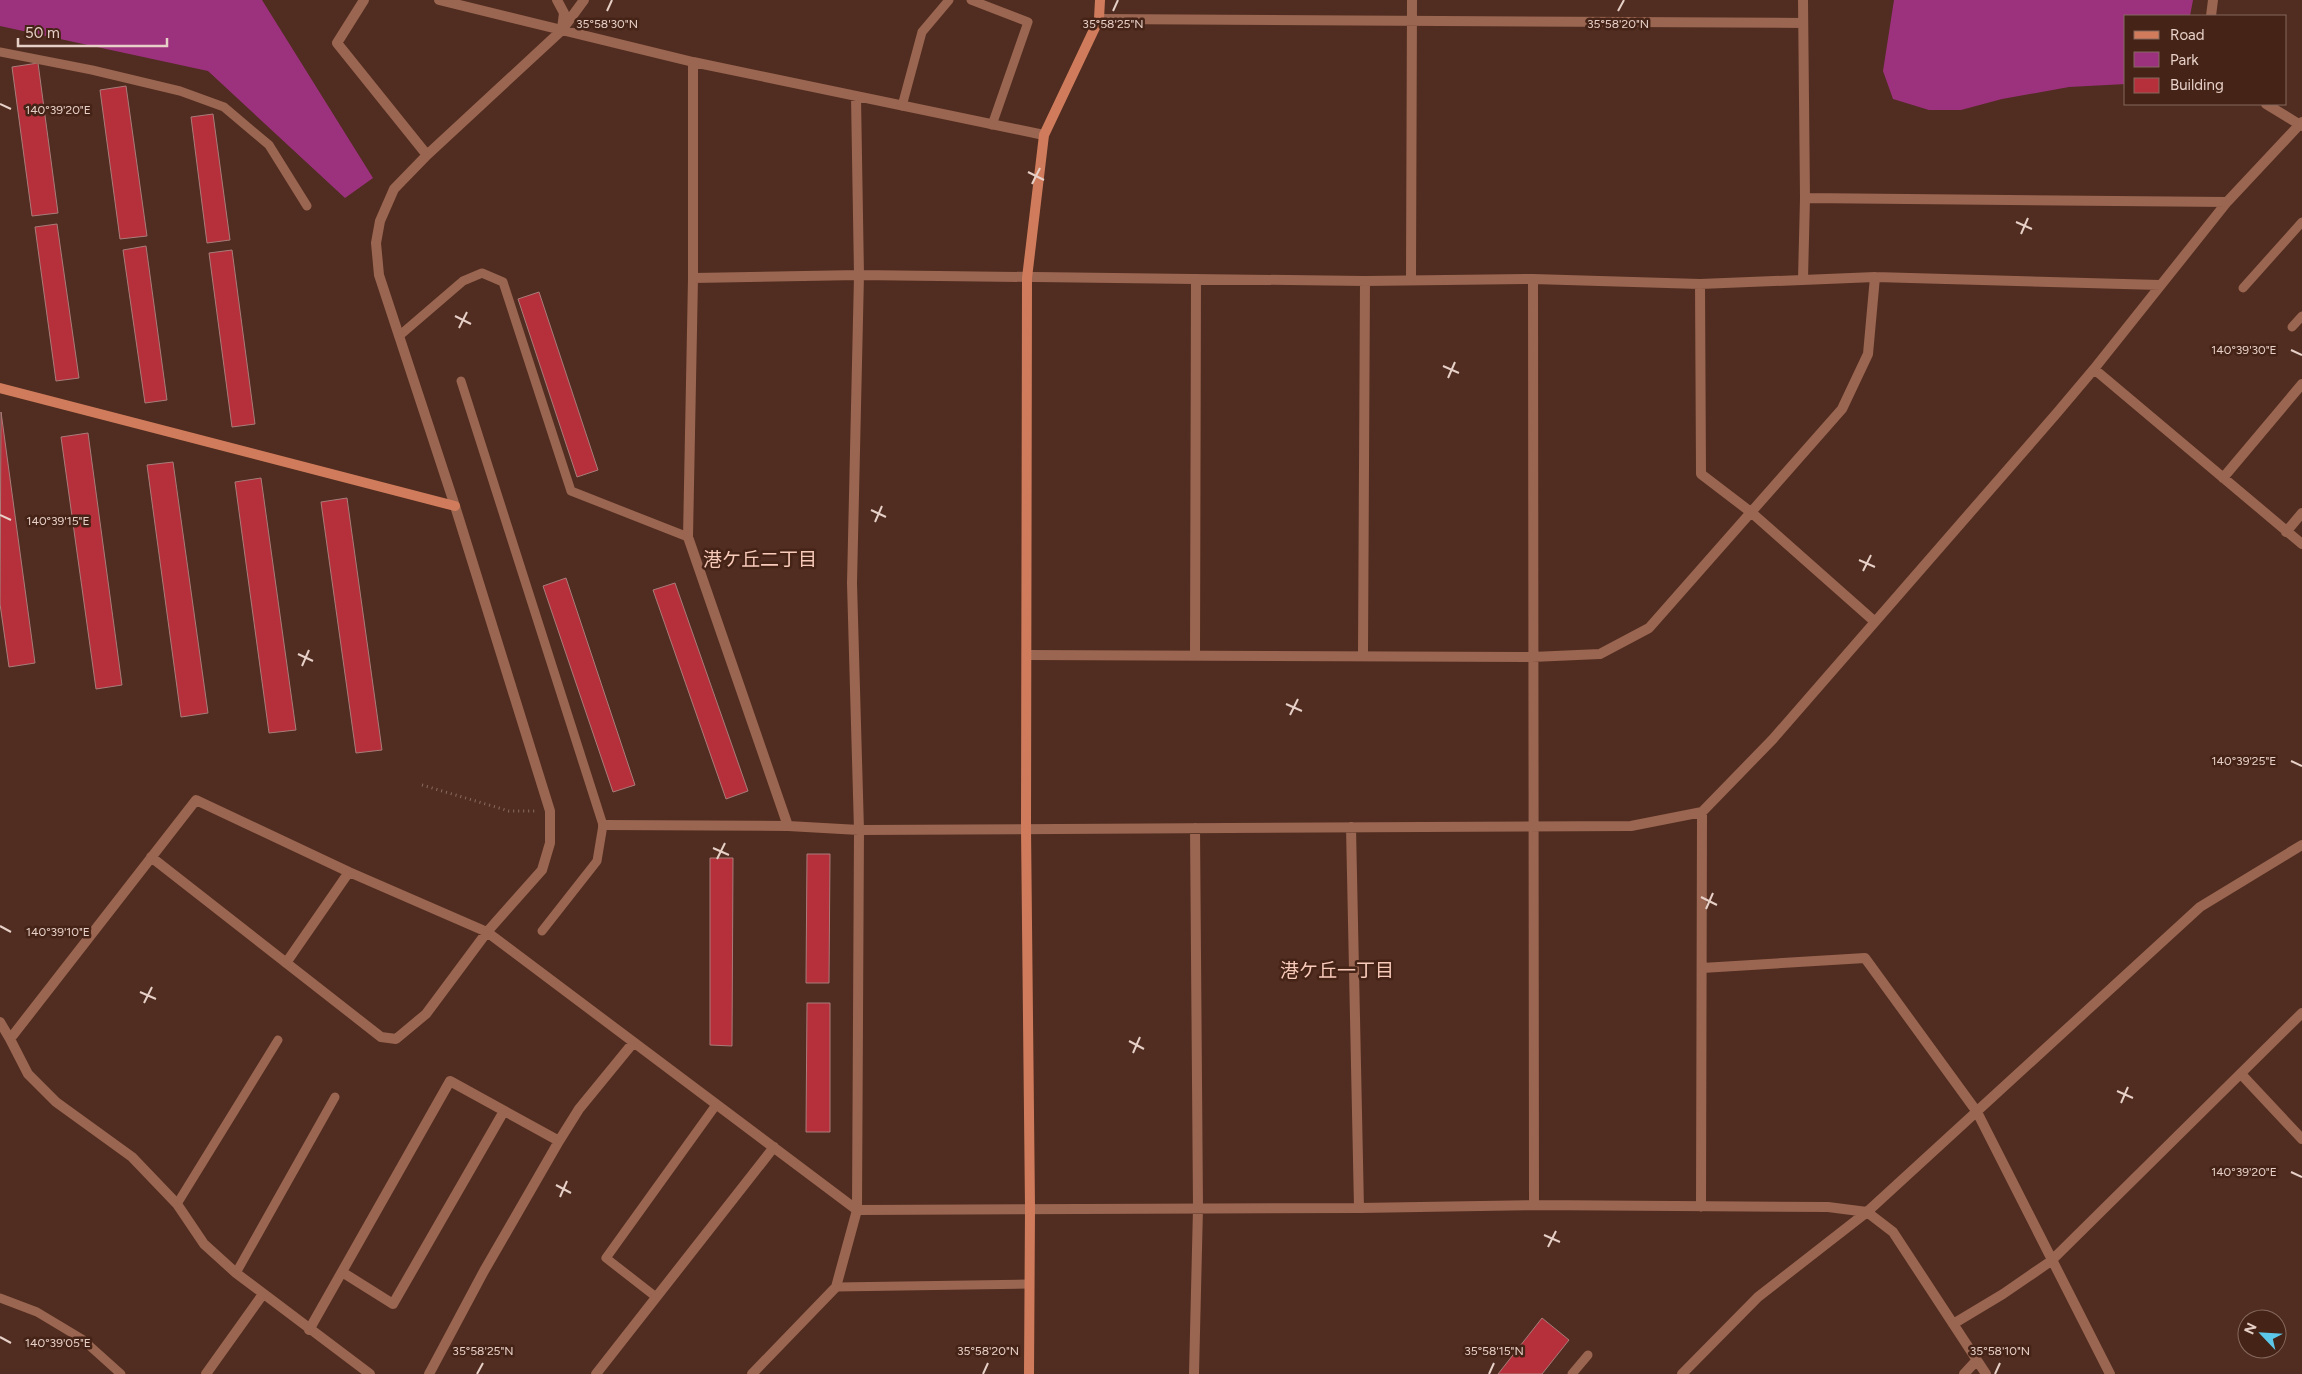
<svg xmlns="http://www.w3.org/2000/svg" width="2302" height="1374" viewBox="0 0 2302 1374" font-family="Figtree,'Noto Sans JP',sans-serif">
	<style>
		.green { fill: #9c327e }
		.building { fill: #b5303b; stroke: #a97c7a }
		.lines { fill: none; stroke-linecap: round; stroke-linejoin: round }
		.path { stroke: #8a6c61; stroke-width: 3; stroke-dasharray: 1 4; stroke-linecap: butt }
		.lane { stroke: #9a6551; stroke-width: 9 }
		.street { stroke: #9a6551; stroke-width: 10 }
		.secondary { stroke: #d07c5c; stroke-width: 10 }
		.ticks { fill: none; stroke: #e7d0c8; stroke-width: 2 }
		.labels { text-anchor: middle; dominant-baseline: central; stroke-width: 5; stroke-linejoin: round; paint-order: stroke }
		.neighbourhood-label { font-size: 19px; fill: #f8caba; stroke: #452316 }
		.ticks-label { font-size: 12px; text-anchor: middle; fill: #e7d0c8; stroke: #452316; stroke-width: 5; stroke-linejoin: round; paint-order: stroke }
	</style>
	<rect width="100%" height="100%" fill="#502d20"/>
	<path class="green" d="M0 0H262L373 178 345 198 208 71 0 26Z
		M1894 0H2193L2190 16H2126V84L2069 87 2002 99 1961 110H1929L1893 99 1883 71Z"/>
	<path class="building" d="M38 63 58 213 32 216 12 67Z
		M126 86 147 236 120 239 100 90Z
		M213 114 230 240 207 243 191 117Z
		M57 224 79 378 56 381 35 227Z
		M146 246 167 400 145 403 123 250Z
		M232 250 255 424 232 427 209 253Z
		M539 292 598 470 577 477 518 299Z
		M1 412 35 663 9 667 0 604Z
		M88 433 122 685 96 689 61 437Z
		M173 462 208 713 181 717 147 465Z
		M261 478 296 730 269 733 235 482Z
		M347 498 382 750 356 753 321 502Z
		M566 578 635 785 613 792 543 586Z
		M675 583 748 791 726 799 653 590Z
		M807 854H830L829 983H806Z
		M710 858H733L732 1046 710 1045Z
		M807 1003H830V1132H806Z
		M1542 1318 1569 1340 1542 1374H1498Z"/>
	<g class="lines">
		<path class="path" d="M422 785 509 811H535"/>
		<path class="lane" d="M971 0 1028 22 992 125
			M0 52 92 70 180 91 224 107 269 145 307 206
			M902 106 922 32 949 0
			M2243 288 2302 222
			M2292 327 2302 316
			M399 336 463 281 482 273 503 282 571 491 688 537
			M461 381 603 825 597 861 542 931
			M177 1204 278 1040
			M236 1273 335 1097
			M836 1287 1028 1284
			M656 1297 606 1258 716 1105
			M0 1298 37 1312 82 1339 121 1374
			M1572 1374 1588 1355"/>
		<path class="street" d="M364 0 337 43 427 155
			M439 0 693 62 1044 135
			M557 0 564 13 562 29
			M2211 16 2213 0
			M1099 19 1803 23
			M693 62V278L688 537 788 826
			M2266 104 2302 126
			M1805 198 2227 202
			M693 278 859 275 1365 281 1533 279 1700 284 1875 277 2160 285
			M1411 279 1412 0
			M1533 279 1534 1205
			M1803 279 1805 198 1803 0
			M1700 284 1701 474 1752 513 1874 621
			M2094 369 2302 544
			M2223 478 2302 384
			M2286 532 2302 513
			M1027 655 1532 657 1600 654 1649 628 1842 409 1868 354 1875 277
			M1195 655 1196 279
			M1363 655 1365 281
			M603 825 788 826 859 830 1631 826 1702 812 1773 739 2056 414 2094 369 2227 202 2302 122
			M1351 827 1359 1208
			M151 857 381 1037 396 1039 426 1014 487 932 542 870 550 843V811L455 506 379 275 376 243 380 221 394 189 427 155 562 30 584 0
			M286 963 349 872
			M1702 968 1865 958 1977 1112 2110 1374
			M0 1022 10 1039 196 800 349 872 487 932 857 1210 1359 1208 1534 1205 1828 1207 1867 1212 1893 1232 1986 1374
			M10 1039 28 1074 56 1102 132 1157 177 1204 204 1244 236 1273 370 1374
			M2241 1074 2302 1139
			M1701 1207 1702 812
			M342 1272 393 1304 504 1111
			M1953 1324 2003 1294 2051 1261 2302 1013
			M309 1330 450 1081 559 1141
			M206 1374 263 1294
			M429 1374 484 1271 559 1141 579 1109 633 1043
			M596 1374 774 1147
			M752 1374 836 1287 857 1210 859 830 852 583 859 275 856 97
			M1194 1374 1198 1208 1195 828
			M1682 1374 1758 1297 1867 1212 2200 907 2302 845
			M1964 1374 1977 1360"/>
		<path class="secondary" d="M0 388 455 506
			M1029 1374 1030 1208 1026 828 1027 278 1044 135 1099 19 1100 0"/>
	</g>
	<path class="ticks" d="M607 11 612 0M1113 11 1118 0M1618 11 1624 0M0 104 11 109M1028 172 1044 180M1032 184 1040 168M2016 222 2032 229M2021 234 2028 218M455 316 471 324M459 328 467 312M2291 350 2302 355M1443 366 1459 373M1448 378 1455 362M871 510 886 517M0 515 11 520M875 522 882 506M1859 560 1875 567M1863 571 1871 555M298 654 313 661M302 666 309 650M1286 704 1302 711M1290 715 1298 699M2291 761 2302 766M713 848 729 855M717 859 725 843M1701 897 1717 905M1706 909 1713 893M0 926 11 932M140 992 156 999M144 1003 152 987M1129 1041 1144 1049M1133 1053 1140 1037M2117 1091 2133 1098M2121 1103 2128 1087M2291 1172 2302 1177M556 1185 571 1193M560 1197 567 1181M1544 1235 1560 1242M1548 1247 1556 1231M0 1337 11 1343M477 1374 483 1363M983 1374 988 1363M1489 1374 1494 1363M1995 1374 2000 1363"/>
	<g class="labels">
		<g class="neighbourhood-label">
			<text x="760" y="559">港ケ丘二丁目</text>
			<text x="1337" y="970">港ケ丘一丁目</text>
		</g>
	</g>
	<g class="ticks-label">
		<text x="607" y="28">35°58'30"N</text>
		<text x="1113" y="28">35°58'25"N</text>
		<text x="1618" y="28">35°58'20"N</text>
		<text x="58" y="114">140°39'20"E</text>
		<text x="2244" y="354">140°39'30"E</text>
		<text x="58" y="525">140°39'15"E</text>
		<text x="2244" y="765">140°39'25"E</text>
		<text x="58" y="936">140°39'10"E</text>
		<text x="2244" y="1176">140°39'20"E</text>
		<text x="58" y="1347">140°39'05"E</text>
		<text x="483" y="1355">35°58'25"N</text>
		<text x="988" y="1355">35°58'20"N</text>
		<text x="1494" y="1355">35°58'15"N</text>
		<text x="2000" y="1355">35°58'10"N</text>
	</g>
	<rect x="2124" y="15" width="162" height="90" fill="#452316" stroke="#86685d"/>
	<rect x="2134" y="31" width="25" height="8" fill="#d07c5c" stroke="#86685d"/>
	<text x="2170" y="40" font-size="15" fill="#e7d0c8">Road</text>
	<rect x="2134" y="52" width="25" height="15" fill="#9c327e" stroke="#86685d"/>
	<text x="2170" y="65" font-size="15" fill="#e7d0c8">Park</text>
	<rect x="2134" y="78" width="25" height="15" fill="#b5303b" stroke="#86685d"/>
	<text x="2170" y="90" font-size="15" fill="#e7d0c8">Building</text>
	<g transform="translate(2262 1334) rotate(295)"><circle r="24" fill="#452316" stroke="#86685d"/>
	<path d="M0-4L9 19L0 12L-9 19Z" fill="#5cc7e8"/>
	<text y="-8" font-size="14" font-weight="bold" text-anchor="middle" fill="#e7d0c8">N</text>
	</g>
	<path d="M18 38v8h149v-8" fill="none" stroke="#e7d0c8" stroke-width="2.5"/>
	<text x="25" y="38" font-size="15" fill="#e7d0c8" stroke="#452316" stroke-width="4" paint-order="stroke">50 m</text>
</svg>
